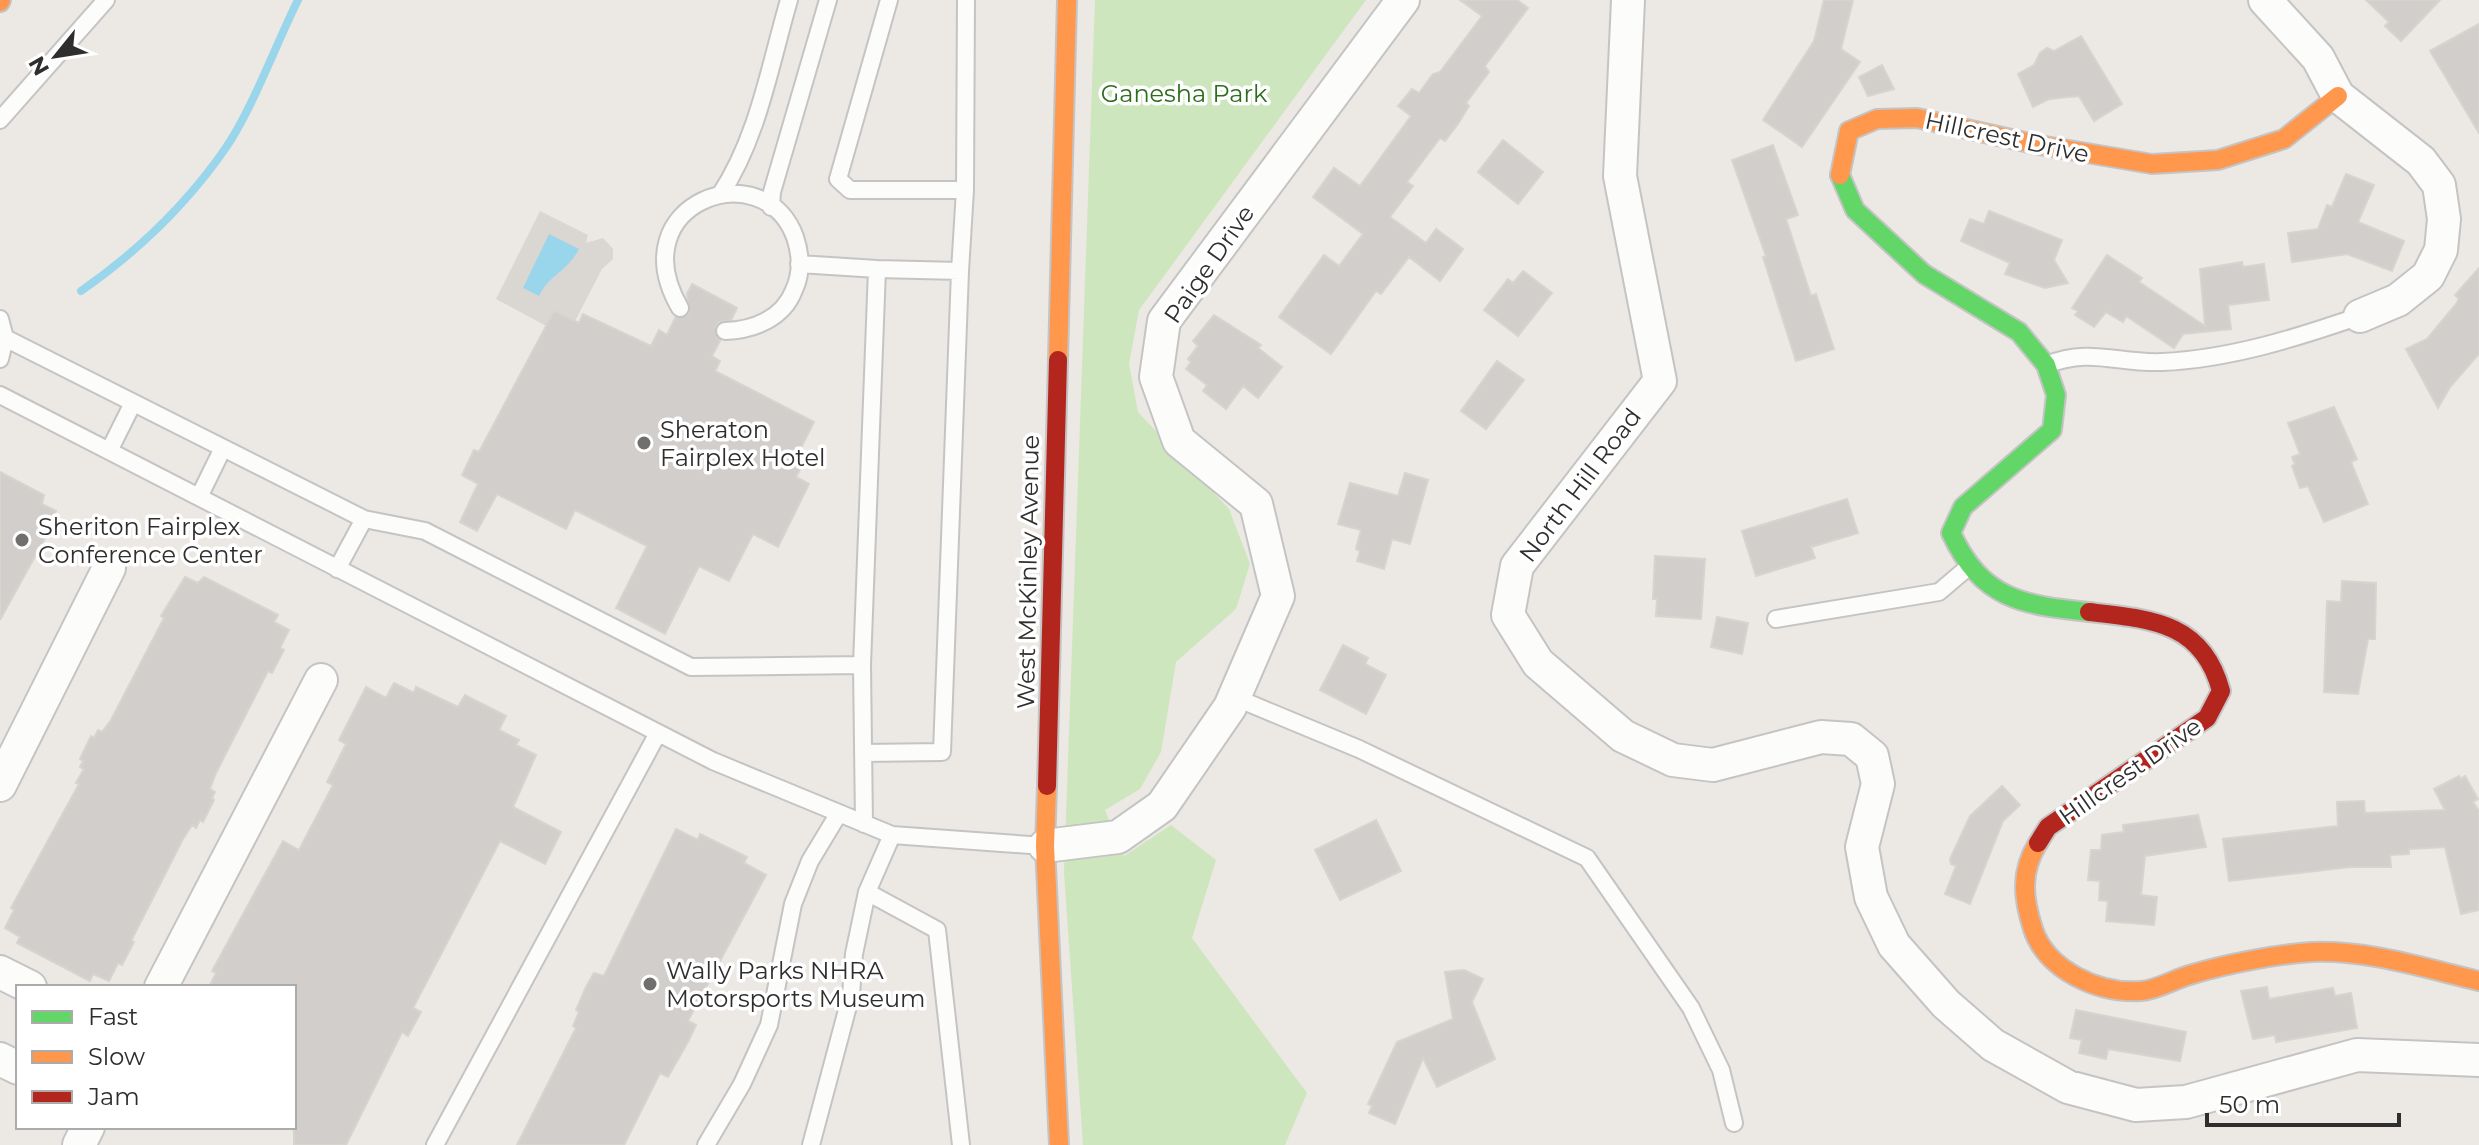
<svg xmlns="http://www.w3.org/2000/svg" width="2479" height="1145" viewBox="0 0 2479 1145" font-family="Montserrat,sans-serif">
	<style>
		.green { fill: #cee6be }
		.plaza { fill: #dad6d2 }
		.water { fill: #99d6ec }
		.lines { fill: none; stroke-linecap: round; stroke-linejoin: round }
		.stream { stroke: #99d6ec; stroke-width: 8 }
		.building { fill: #d1cecb; stroke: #d7d4d0; stroke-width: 2 }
		.lane-casing { stroke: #c5c4c5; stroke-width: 20 }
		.street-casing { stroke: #c5c4c5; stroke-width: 36 }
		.fast-casing { stroke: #c5c4c5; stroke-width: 22 }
		.slow-casing { stroke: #c5c4c5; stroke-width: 22 }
		.jam-casing { stroke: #c5c4c5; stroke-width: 22 }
		.lane { stroke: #fcfcfb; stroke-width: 16 }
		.street { stroke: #fcfcfb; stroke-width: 32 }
		.fast { stroke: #63d668; stroke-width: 18 }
		.slow { stroke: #ff974d; stroke-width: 18 }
		.jam { stroke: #b3261e; stroke-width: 18 }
		.poi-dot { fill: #706f6e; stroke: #fff; stroke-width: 3 }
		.labels { text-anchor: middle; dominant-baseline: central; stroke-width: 7; stroke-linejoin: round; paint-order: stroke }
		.park-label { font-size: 24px; fill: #2c6d1b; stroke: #fff }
		.street-label { font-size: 24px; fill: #2e2e2e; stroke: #fff }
		.poi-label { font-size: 24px; fill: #2e2e2e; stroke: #fff; text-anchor: start }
	</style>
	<rect width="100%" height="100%" fill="#ece8e4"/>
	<path class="green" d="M1095 0H1366L1139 310 1129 364 1138 412 1229 509 1250 564 1236 609 1176 662 1161 752 1140 789 1105 810 1124 856 1171 825 1216 860 1192 938 1307 1093 1285 1145H1083L1064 873Z"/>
	<path class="plaza" d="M540 211 588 235 586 243 603 238 613 249V259L602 269 573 325 550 328 496 299Z"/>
	<path class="water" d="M549 234 579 249C566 273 549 275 539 296L523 288Z"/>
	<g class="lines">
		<path class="stream" d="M81 291C137 252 186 205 225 149 252 110 276 44 298 0"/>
	</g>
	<path class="building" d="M1460 0H1517L1528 8 1485 66 1489 72 1466 103 1469 106 1458 124 1445 141 1440 138 1407 182 1413 186 1390 217 1426 243 1436 229 1463 249 1440 281 1409 257 1381 294 1376 291 1331 354 1279 317 1324 255 1339 266 1363 234 1313 197 1334 168 1360 186 1411 116 1398 106 1412 89 1419 93 1433 74 1440 72 1482 16Z
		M1824 0H1853L1841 49 1860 62 1802 147 1763 120 1814 41Z
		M2366 0H2440L2401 41 2385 26 2389 22Z
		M2479 24V133L2430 51Z
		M2081 36 2122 104 2094 121 2079 96 2049 99 2033 107 2018 74 2034 65 2040 53 2047 48 2054 51Z
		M1882 65 1894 89 1868 96 1859 77Z
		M1503 140 1543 172 1518 204 1478 172Z
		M1773 145 1798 215 1786 219 1811 296 1816 294 1834 349 1796 361 1763 257 1766 256 1732 160Z
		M2346 174 2374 185 2358 222 2404 241 2392 271 2347 254 2292 262 2288 233 2318 229 2327 205 2332 207Z
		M1989 211 2062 240 2054 260 2068 283 2045 288 2005 274 2010 263 1961 241 1970 219 1984 224Z
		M2107 255 2142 278 2139 282 2205 326 2200 269 2242 262 2243 267 2264 264 2269 300 2228 305 2231 329 2183 334 2174 348 2126 316 2123 322 2106 312 2094 327 2075 315 2078 311 2072 308Z
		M2479 268V354L2450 387 2438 408 2406 349 2427 339 2456 304 2459 299 2455 295Z
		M1523 271 1552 293 1518 336 1484 310 1508 279 1513 283Z
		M692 284 737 308 731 320 719 322 715 327 720 341 712 356 720 361 715 371 814 422 794 462 802 466 796 477 809 484 778 547 753 534 729 581 699 566 665 634 616 608 647 546 575 510 566 529 497 494 477 531 460 522 478 484 462 475 474 450 479 452 554 311 579 323 583 314 651 346 659 330 667 335 675 318 689 314 687 294Z
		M1214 315 1261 345 1258 348 1282 367 1258 398 1243 386 1226 409 1203 391 1207 385 1186 369 1191 362 1188 359 1198 346 1193 341Z
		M1497 361 1524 380 1486 429 1461 411Z
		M2334 407 2357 459 2351 462 2368 504 2324 522 2308 486 2300 488 2292 466 2295 464 2292 457 2300 454 2288 423Z
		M0 472 44 495 42 504 56 511 47 528 50 529 0 620Z
		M1405 473 1428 480 1410 544 1392 539 1384 569 1357 561 1360 551 1356 549 1361 530 1338 524 1350 483 1398 496Z
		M1847 499 1858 533 1811 547 1815 558 1756 576 1742 531Z
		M1655 556 1705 559 1701 619 1656 616 1657 599H1653Z
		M185 577 198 583 204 577 278 615 274 622 289 630 280 648 284 650 272 673 268 671 216 773 210 789 215 792 212 798 214 800 203 822 200 820 196 828 192 825 183 839 131 941 134 942 122 965 118 963 109 981 93 974 90 981 17 943 20 937 5 928 14 910 11 908 79 784 76 783 84 769 80 767 83 761 80 759 91 736 94 738 98 730 102 732 111 720 164 618 161 616Z
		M2342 581 2376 583 2375 639H2368L2358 694 2324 692 2327 601 2341 602Z
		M1717 617 1748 623 1742 654 1711 647Z
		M1343 645 1368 658 1365 664 1386 675 1366 714 1320 690Z
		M394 683 414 693 416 687 458 707 465 695 506 716 499 730 519 740 516 745 536 755 513 807 561 832 545 864 500 841 413 1008 421 1012 408 1036 402 1032 346 1145H294V987H209L216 973 212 971 283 841 299 850 333 785 327 782 346 744 339 740 366 687 386 698Z
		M2459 776 2461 779 2465 776 2478 799 2473 802 2479 811V910L2461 914 2445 847 2409 849V854L2390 855 2391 867H2350L2229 881 2223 839 2338 826 2337 802 2364 801 2365 813 2445 810 2434 789Z
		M2002 786 2020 805 2003 821 1970 904 1945 894 1956 866 1951 864 1950 859 1970 816Z
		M2198 815 2206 847 2145 856 2141 895 2157 897 2154 925 2106 921 2108 901 2099 900 2100 881 2088 880 2091 850H2101L2102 835 2124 832 2123 825Z
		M1376 820 1401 871 1340 900 1315 850Z
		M676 829 698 840 700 834 747 857 744 863 766 875 688 1021 696 1025 689 1040 668 1077 660 1073 624 1145H517L576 1028 573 1026 579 1012 576 1010 586 987 594 973 604 976Z
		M1464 970 1483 979 1472 1002 1495 1059 1437 1087 1423 1058 1395 1124 1369 1113 1372 1106 1368 1104 1397 1042 1453 1019 1445 972Z
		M2267 987 2269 999 2333 988 2335 996 2351 993 2357 1028 2276 1042 2275 1035 2253 1039 2241 991Z
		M2076 1010 2186 1032 2180 1061 2108 1049 2106 1059 2079 1053 2082 1040 2070 1038Z"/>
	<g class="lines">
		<g class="lane-casing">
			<path id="lane" d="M889 0 838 179 850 190H965
				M0 120 106 0
				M720 195C758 138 770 65 789 0
				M771 207 772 192 828 0
				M799 264 877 269 862 665 864 824
				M877 269 960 271 965 190 966 0
				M680 308C619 203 763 151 795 237 801 255 802 273 794 290 783 319 753 330 725 331
				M0 319 5 338 0 359
				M5 338 364 519 425 531 691 667 862 665
				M2046 365C2091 347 2117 364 2162 362 2230 359 2296 338 2360 316
				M0 395 713 761 892 835 1044 846
				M109 451 133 403
				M199 497 223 448
				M337 569 364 519
				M1776 619 1939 592 1966 569
				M1234 697 1359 749 1587 858 1691 1008 1721 1070 1734 1123
				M863 753 942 752 960 271
				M867 892 937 930 961 1145
				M435 1145 658 733
				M706 1145 742 1084 769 1025 793 904 810 861 839 813
				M811 1145 851 995 854 954 867 892 892 835"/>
		</g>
		<g class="street-casing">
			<path id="street" d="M1628 0 1620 176 1660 381 1517 566 1508 615 1538 663 1623 736 1673 760 1713 765 1821 737 1851 739 1872 756 1878 784 1862 847 1871 897 1894 945 1946 1004 1993 1045 2068 1087 2136 1105 2186 1102 2357 1055 2479 1060
				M2265 0 2318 58 2338 96 2421 161 2439 185 2444 219 2441 250 2428 276 2398 300 2360 316
				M0 785 109 568
				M1045 846 1118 837 1162 806 1230 707 1278 596 1256 504 1179 441 1156 377 1164 321 1403 0
				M0 972 30 987
				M161 987 321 680
				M0 1059 18 1068
				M79 1145 88 1127"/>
		</g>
		<g class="fast-casing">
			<path id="fast" d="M1840 175 1855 210 1924 274 2019 332 2046 365 2056 395 2052 430 1963 507 1951 533C1982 599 2021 605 2089 612"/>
		</g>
		<g class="slow-casing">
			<path id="slow" d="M0 2 1 0
				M1840 175 1849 131 1877 119 1917 118 2039 145 2152 164 2218 160 2284 139 2338 96
				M1058 360 1067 0
				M1047 786 1045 846 1059 1145
				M2038 843C2020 872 2023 898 2033 929 2047 971 2099 994 2141 991 2158 990 2176 978 2193 974 2226 964 2278 954 2312 952 2369 950 2424 968 2479 981"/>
		</g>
		<g class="jam-casing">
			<path id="jam" d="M1047 786 1058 360
				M2038 843 2048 827 2207 718 2221 691C2203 622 2151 619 2089 612"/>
		</g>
		<use href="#lane" class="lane"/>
		<use href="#street" class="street"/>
		<use href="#fast" class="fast"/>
		<use href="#slow" class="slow"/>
		<use href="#jam" class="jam"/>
	</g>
	<g class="poi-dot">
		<circle cx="644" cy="443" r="8"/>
		<circle cx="22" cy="540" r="8"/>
		<circle cx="650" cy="984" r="8"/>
	</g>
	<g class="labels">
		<g class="park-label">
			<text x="1184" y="93">Ganesha Park</text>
		</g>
		<g class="street-label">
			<text transform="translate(2007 137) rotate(12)">Hillcrest Drive</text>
			<text transform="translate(1209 264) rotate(-55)">Paige Drive</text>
			<text transform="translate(1580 485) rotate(-53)">North Hill Road</text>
			<text transform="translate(1028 572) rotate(-89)">West McKinley Avenue</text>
			<text transform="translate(2130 771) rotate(-35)">Hillcrest Drive</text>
		</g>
		<g class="poi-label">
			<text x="660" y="429">Sheraton<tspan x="660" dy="28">Fairplex Hotel</tspan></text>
			<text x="38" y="526">Sheriton Fairplex<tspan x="38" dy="28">Conference Center</tspan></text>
			<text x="666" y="970">Wally Parks NHRA<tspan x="666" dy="28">Motorsports Museum</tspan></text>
		</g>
	</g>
	<rect x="16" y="985" width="280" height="144" fill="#ffffff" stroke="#ababab" stroke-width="2"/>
	<rect x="32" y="1011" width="40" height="12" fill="#63d668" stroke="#ababab" stroke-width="2"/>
	<text x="88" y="1025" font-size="24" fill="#2e2e2e">Fast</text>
	<rect x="32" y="1051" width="40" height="12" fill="#ff974d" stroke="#ababab" stroke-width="2"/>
	<text x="88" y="1065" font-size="24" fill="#2e2e2e">Slow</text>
	<rect x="32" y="1091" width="40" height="12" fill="#b3261e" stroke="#ababab" stroke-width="2"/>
	<text x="88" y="1105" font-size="24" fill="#2e2e2e">Jam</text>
	<g transform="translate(56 56) rotate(240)" stroke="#ffffff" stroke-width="6" paint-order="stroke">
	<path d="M0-6L14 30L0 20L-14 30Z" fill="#2e2e2e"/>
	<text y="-12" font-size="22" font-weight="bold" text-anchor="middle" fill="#2e2e2e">N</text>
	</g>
	<path d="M2207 1113v12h192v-12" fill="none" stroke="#2e2e2e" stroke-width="4"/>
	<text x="2219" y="1113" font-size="24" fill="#2e2e2e" stroke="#ffffff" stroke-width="6" paint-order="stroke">50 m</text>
</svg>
